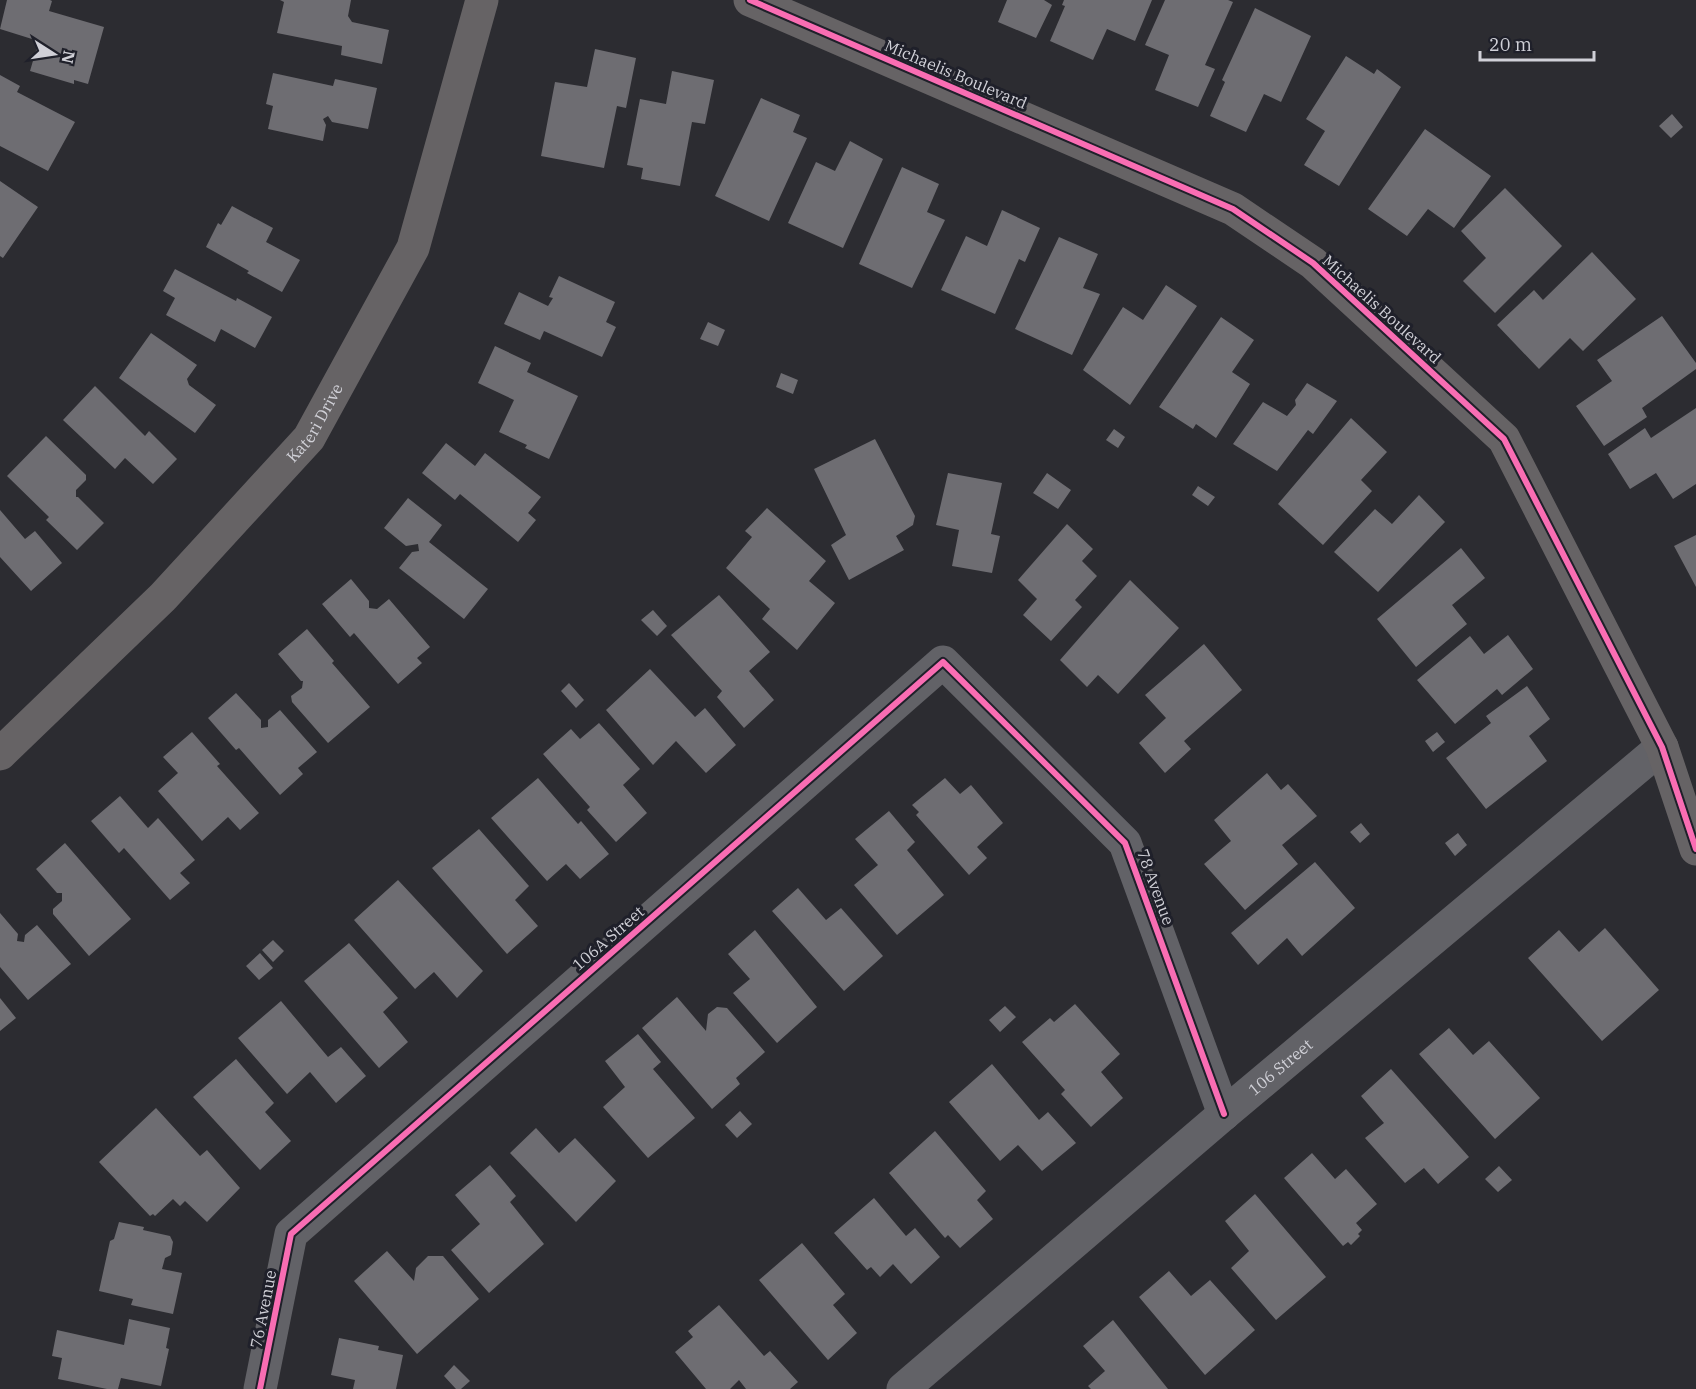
<svg xmlns="http://www.w3.org/2000/svg" width="1696" height="1389" viewBox="0 0 1696 1389" font-family="'IBM Plex Serif',serif">
	<style>
		.building { fill: #6e6d72 }
		.lines { fill: none; stroke-linecap: round; stroke-linejoin: round }
		.street { stroke: #626267; stroke-width: 33 }
		.secondary { stroke: #666365; stroke-width: 33 }
		.cycleway-casing { stroke: #1f202a; stroke-width: 10 }
		.cycleway { stroke: #f96db3; stroke-width: 6 }
		.labels { text-anchor: middle; dominant-baseline: central; stroke-width: 6; stroke-linejoin: round; paint-order: stroke }
		.street-label { font-size: 16px; fill: #d0d0d7; stroke: #1f202a }
	</style>
	<rect width="100%" height="100%" fill="#2c2c31"/>
	<path class="building" d="M7 0H50L52 1 49 11 104 27 88 84 74 80V84L30 71 37 47 32 39 0 29Z
		M280 0H351L348 16 352 22 389 30 382 64 341 55 342 46 277 33 284 2Z
		M1007 0H1044L1052 5 1036 38 998 22Z
		M1064 0H1152L1135 41 1107 29 1093 60 1050 41 1065 6 1062 5Z
		M1165 0H1228L1233 2 1205 65 1215 69 1198 107 1155 90 1169 55 1145 45Z
		M1255 8 1311 36 1281 102 1264 94 1246 132 1210 116 1225 82 1222 80Z
		M595 49 636 58 626 108 617 106 604 168 541 156 555 82 587 87Z
		M1346 56 1374 74 1377 69 1401 87 1339 186 1304 165 1325 131 1306 119Z
		M672 71 714 80 705 124 692 122 680 186 641 179 643 168 627 165 640 99 666 104Z
		M273 73 333 86 335 79 377 88 368 129 332 122 328 116 323 119 326 125 323 141 268 129 273 106 266 104Z
		M0 75 20 86 17 92 75 122 48 171 0 146Z
		M761 98 800 115 793 132 807 138 769 221 715 196Z
		M1672 114 1683 127 1671 138 1659 126Z
		M1425 129 1491 176 1454 228 1428 209 1407 236 1368 209Z
		M850 141 883 159 843 248 788 223 816 162 835 171Z
		M902 167 939 184 927 212 945 220 912 288 859 264Z
		M0 181 38 207 3 258 0 256Z
		M1505 188 1562 246 1495 313 1463 281 1486 258 1461 231Z
		M232 206 273 228 266 242 300 260 282 292 247 273 249 271 206 247 218 223 221 225Z
		M1002 210 1040 228 1025 262 1019 259 995 314 941 290 966 236 987 246Z
		M1059 237 1098 254 1083 288 1100 294 1072 355 1015 329Z
		M1592 252 1636 299 1583 351 1570 338 1539 369 1497 325 1534 290 1543 300Z
		M175 269 236 301 237 298 272 317 255 348 221 329 215 342 166 315 175 298 163 291Z
		M559 276 615 302 606 322 616 327 602 357 544 331 540 340 504 324 519 292 548 306 553 298 549 297Z
		M1166 285 1197 306 1130 405 1083 370 1123 307 1143 320Z
		M1662 316 1696 363V369L1642 408 1647 417 1604 446 1576 406 1612 381 1597 360Z
		M1221 317 1254 340 1232 372 1250 384 1216 438 1196 424 1193 429 1159 407Z
		M708 322 725 330 718 346 700 339Z
		M151 333 197 365 187 379 189 385 216 405 195 433 119 378Z
		M495 346 531 363 527 372 578 396 549 459 525 448 527 445 499 432 514 400 478 383Z
		M781 373 798 380 793 394 776 387Z
		M1307 383 1337 401 1313 434 1308 430 1277 471 1233 444 1263 402 1287 416 1296 405 1295 400Z
		M95 386 145 436 149 431 177 459 153 484 125 458 115 469 63 420Z
		M1696 408V484L1673 499 1656 473 1630 489 1608 454 1645 428 1651 438Z
		M1351 418 1387 452 1361 480 1372 491 1323 545 1278 504Z
		M1114 429 1125 437 1118 448 1106 440Z
		M46 436 86 475V480L76 490V497H78L104 523 77 550 46 520 49 517 7 476Z
		M875 439 915 516 913 525 896 536 904 550 849 580 831 545 846 535 814 469Z
		M446 443 475 466 485 453 541 497 528 513 536 520 518 542 460 494 455 500 422 473Z
		M948 473 1002 483 991 534 1000 536 992 573 952 566 959 530 936 525Z
		M1047 473 1071 490 1058 509 1033 493Z
		M1198 486 1215 497 1208 506 1192 495Z
		M1419 495 1445 522 1378 592 1334 552 1375 509 1392 524Z
		M408 498 442 525 429 542 488 589 464 619 399 568 412 552 419 551 418 544 406 546 384 528Z
		M767 508 826 561 809 581 835 603 797 650 762 619 770 609 726 568 752 537 745 531Z
		M0 510 25 539 35 531 62 563 31 591 0 557Z
		M1067 524 1093 549 1082 561 1097 576 1075 600 1082 607 1051 641 1023 615 1037 599 1018 580Z
		M1696 535V587L1674 546Z
		M1461 548 1485 578 1452 605 1467 624 1416 667 1377 619Z
		M351 579 369 601V608L377 609 389 599 430 647 417 658 422 663 398 684 354 633 350 637 322 604Z
		M1130 580 1179 628 1118 694 1098 675 1087 687 1060 660Z
		M719 595 770 652 749 671 774 700 744 728 717 697 722 691 671 635Z
		M653 610 667 626 657 636 641 620Z
		M307 629 334 661 332 663 370 707 328 743 292 702 291 696 302 688 303 681H301L278 654Z
		M1508 635 1533 669 1502 695 1497 689 1455 724 1417 680 1470 636 1484 654Z
		M1204 644 1242 690 1184 741 1191 749 1165 773 1139 743 1166 718 1145 695Z
		M650 669 695 717 705 708 736 745 706 773 676 741 653 765 606 710Z
		M569 683 584 700 576 708 561 691Z
		M1527 686 1550 719 1529 736 1547 761 1486 809 1446 758 1491 723 1486 716Z
		M236 693 261 720V728L268 727V720L280 710 317 752 298 768 303 774 280 795 239 748 236 750 208 718Z
		M599 723 640 769 623 785 647 813 616 842 587 810 590 807 543 754 571 729 580 739Z
		M192 732 220 764 217 766 259 813 240 830 228 817 202 841 158 791 178 773 163 757Z
		M1437 732 1445 742 1433 752 1425 741Z
		M1267 773 1281 790 1288 784 1317 816 1282 845 1298 864 1245 910 1204 864 1231 841 1214 820Z
		M538 778 578 824 581 821 609 854 580 879 566 864 547 881 491 818Z
		M945 778 960 794 971 785 1003 823 977 847 987 858 969 875 916 815 919 812 912 805Z
		M120 796 148 828 158 818 195 860 180 873 190 883 170 900 124 848 119 853 91 821Z
		M889 811 915 842 907 850 944 895 897 935 854 885 878 865 855 839Z
		M1361 823 1370 834 1360 843 1350 832Z
		M479 829 529 886 515 900 538 926 507 954 432 868Z
		M1458 833 1467 845 1455 856 1445 843Z
		M65 843 131 919 89 956 53 914V909L62 901V893H57L36 869Z
		M1315 862 1355 908 1302 956 1287 938 1258 965 1231 933Z
		M398 880 483 971 457 998 434 972 415 989 354 920Z
		M798 888 826 920 841 908 883 956 844 991 772 911Z
		M0 913 18 934 17 941 24 942 25 935 37 925 71 964 28 1000 0 967Z
		M1605 928 1659 990 1602 1041 1528 958 1559 930 1579 952Z
		M755 930 817 1007 777 1043 733 993 750 979 728 954Z
		M273 940 284 951 273 962 262 950Z
		M349 943 398 998 383 1012 408 1042 379 1068 304 981Z
		M260 953 273 968 259 980 246 966Z
		M677 997 706 1031 708 1014 717 1007 727 1008 765 1052 736 1078 740 1084 712 1109 642 1028Z
		M0 998 16 1018 0 1031Z
		M281 1001 328 1057 341 1047 366 1076 336 1103 310 1072 287 1094 238 1038Z
		M1075 1004 1120 1054 1101 1072 1123 1098 1091 1127 1061 1094 1065 1090 1022 1042 1050 1018 1054 1022Z
		M1005 1006 1016 1017 1000 1032 989 1020Z
		M1449 1028 1473 1055 1489 1041 1540 1098 1495 1139 1419 1054Z
		M638 1034 661 1062 653 1069 695 1118 648 1158 603 1107 625 1087 605 1061Z
		M236 1059 274 1103 265 1112 291 1141 260 1170 193 1097Z
		M992 1064 1039 1120 1048 1112 1076 1143 1042 1171 1018 1145 1000 1161 949 1102Z
		M1391 1069 1469 1157 1438 1184 1424 1168 1405 1183 1365 1138 1384 1123 1361 1096Z
		M156 1108 200 1156 207 1150 240 1188 207 1222 185 1201 180 1206 173 1199 155 1216 153 1214 150 1216 99 1162Z
		M740 1111 752 1124 737 1138 725 1125Z
		M536 1128 559 1153 575 1138 616 1181 576 1222 510 1153Z
		M935 1131 986 1191 977 1200 993 1219 960 1248 948 1235 945 1238 889 1173Z
		M1312 1153 1335 1179 1346 1169 1377 1204 1356 1223 1362 1230 1358 1234 1360 1236 1351 1245 1348 1242 1343 1246 1284 1178Z
		M490 1165 516 1196 510 1202 544 1244 489 1293 451 1250 480 1224 455 1195Z
		M1499 1166 1512 1180 1498 1192 1485 1179Z
		M1255 1194 1326 1277 1276 1320 1231 1268 1249 1251 1225 1221Z
		M874 1198 906 1236 915 1228 940 1257 911 1284 893 1264 880 1277 871 1267 867 1270 834 1233Z
		M119 1222 144 1227 143 1230 170 1236 173 1242 171 1255 165 1258 162 1269 182 1273 173 1314 131 1305 133 1299 99 1291 110 1241 114 1239Z
		M802 1243 845 1294 833 1305 857 1333 828 1360 759 1280Z
		M387 1251 414 1281 416 1268 428 1256H443L479 1299 417 1354 354 1281Z
		M1169 1271 1191 1296 1210 1280 1255 1330 1205 1375 1139 1297Z
		M719 1305 764 1356 770 1351 798 1382 790 1389H746L739 1380 730 1389H706L675 1352 693 1337 688 1331Z
		M129 1319 170 1328 166 1348 169 1349 161 1386 121 1378 118 1389H107L58 1379 62 1358 52 1356 57 1330 124 1345Z
		M1113 1320 1168 1389H1091L1088 1386 1105 1371 1083 1346Z
		M339 1338 379 1346 378 1350 403 1355 396 1389H353L355 1380 331 1375Z
		M454 1365 470 1381 461 1389H456L444 1376Z"/>
	<g class="lines">
		<g class="street">
			<path d="M260 1389 291 1234 943 662 1125 843 1224 1114"/>
			<path id="s1" d="M903 1389 1224 1114 1662 747"/>
		</g>
		<g class="secondary">
			<path d="M750 0 1233 209 1313 263 1504 439 1662 747 1696 849"/>
			<path id="s2" d="M0 754 163 597 309 438 413 248 482 0"/>
		</g>
		<g class="cycleway-casing">
			<path id="cycleway" d="M750 0 1233 209 1313 263 1504 439 1662 747 1696 849
				M260 1389 291 1234 943 662 1125 843 1224 1114"/>
		</g>
		<use href="#cycleway" class="cycleway"/>
	</g>
	<g class="labels">
		<g class="street-label">
			<text transform="translate(956 74) rotate(23)">Michaelis Boulevard</text>
			<text transform="translate(1382 309) rotate(42)">Michaelis Boulevard</text>
			<text stroke="none"><textPath href="#s2" startOffset="458">Kateri Drive</textPath></text>
			<text transform="translate(1156 887) rotate(70)">78 Avenue</text>
			<text transform="translate(608 938) rotate(-41)">106A Street</text>
			<text stroke="none"><textPath href="#s1" startOffset="496">106 Street</textPath></text>
			<text transform="translate(263 1309) rotate(-79)">76 Avenue</text>
		</g>
	</g>
	<g transform="translate(54 54) rotate(102)" stroke="#1f202a" stroke-width="4.5" paint-order="stroke">
	<path d="M0-4.5L10 22L0 15L-10 22Z" fill="#d0d0d7"/>
	<text y="-9" font-size="16" font-weight="bold" text-anchor="middle" fill="#d0d0d7">N</text>
	</g>
	<path d="M1480 51v9h114v-9" fill="none" stroke="#d0d0d7" stroke-width="3"/>
	<text x="1489" y="51" font-size="18" fill="#d0d0d7" stroke="#1f202a" stroke-width="4.5" paint-order="stroke">20 m</text>
</svg>
